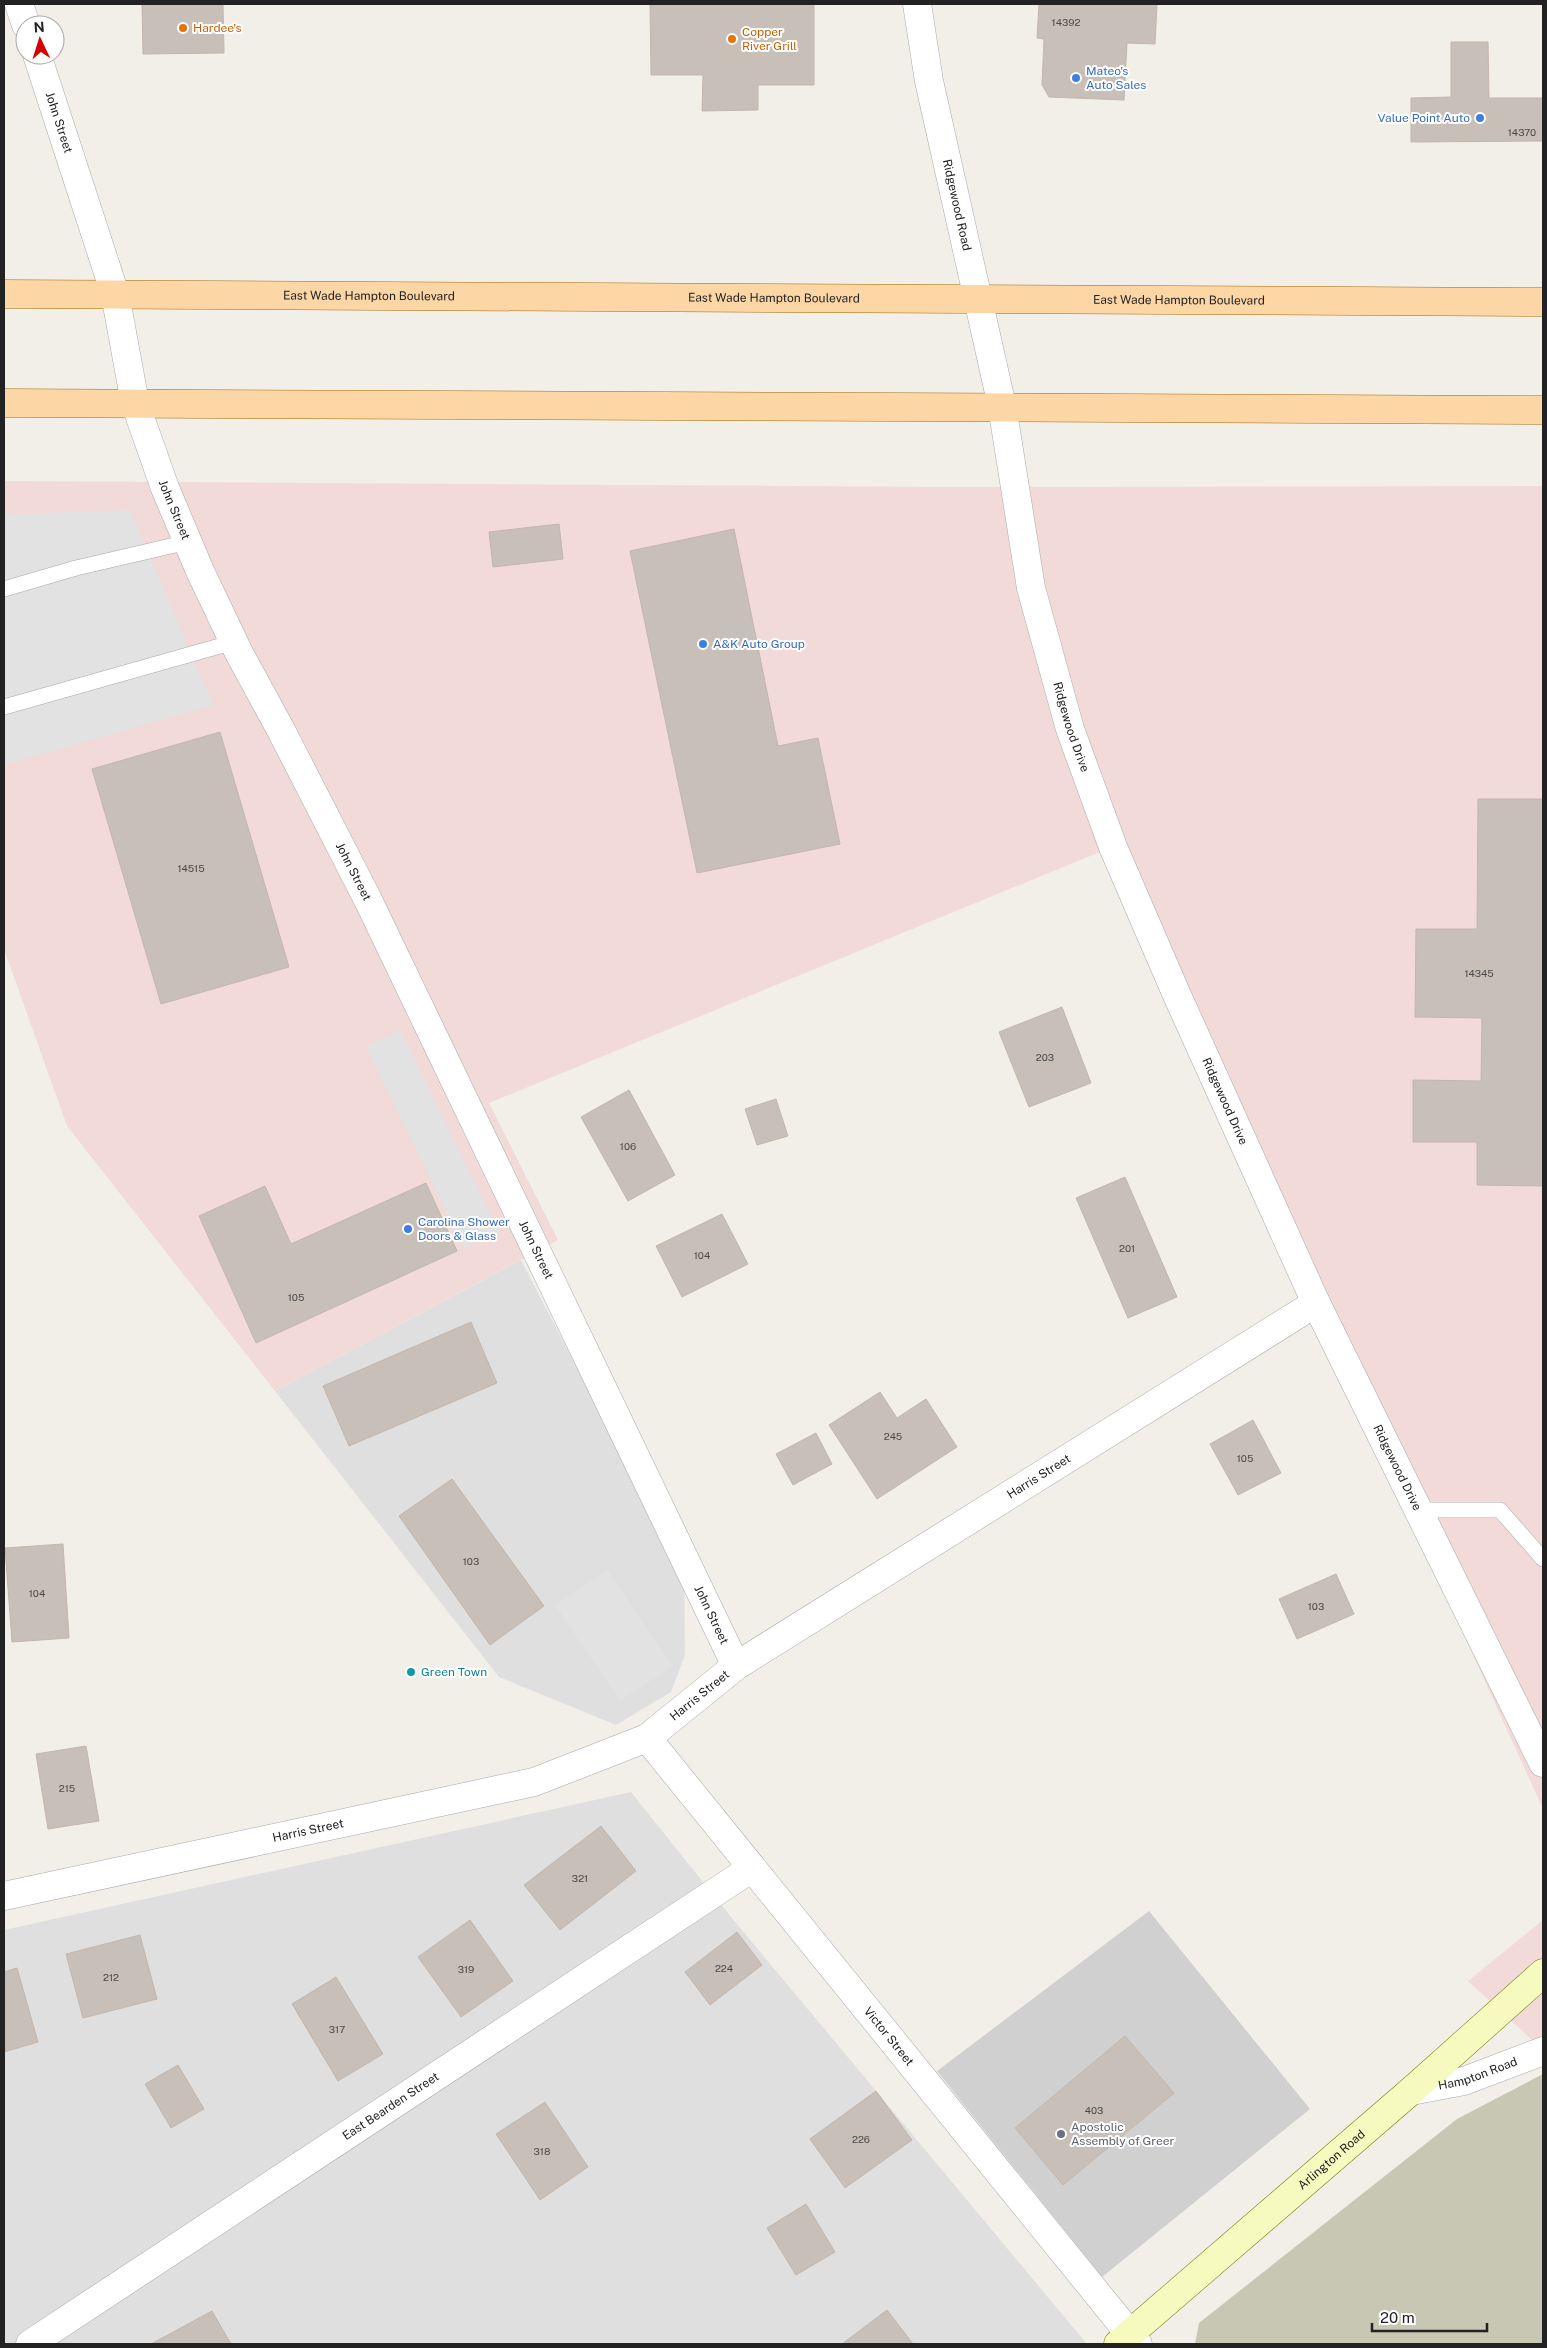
<svg xmlns="http://www.w3.org/2000/svg" width="1547" height="2348" viewBox="0 0 1547 2348" font-family="'Public Sans',sans-serif">
	<style>
		.residential { fill: #e0dfdf }
		.commercial { fill: #f2dad9 }
		.religious { fill: #d0d0d0 }
		.construction { fill: #c7c7b4 }
		.parking { fill: #e2e2e2 }
		.building { fill: #c7bfb8; stroke: #c4b6ab }
		.lines { fill: none; stroke-linecap: round; stroke-linejoin: round }
		.service-casing { stroke: #a9a9a9; stroke-width: 16 }
		.minor-casing { stroke: #a9a9a9; stroke-width: 29 }
		.secondary-casing { stroke: #707d05; stroke-width: 29 }
		.primary-casing { stroke: #a06b00; stroke-width: 29 }
		.service { stroke: #fff; stroke-width: 15 }
		.minor { stroke: #fff; stroke-width: 28 }
		.secondary { stroke: #f7fabf; stroke-width: 28 }
		.primary { stroke: #fcd6a4; stroke-width: 28 }
		.food-dot { fill: #e8710a; stroke: #fff; stroke-width: 2 }
		.shop-dot { fill: #3f7fe0; stroke: #fff; stroke-width: 2 }
		.culture-dot { fill: #0f9aa8; stroke: #fff; stroke-width: 2 }
		.worship-dot { fill: #6b7280; stroke: #fff; stroke-width: 2 }
		.labels { text-anchor: middle; dominant-baseline: central; stroke-width: 4; stroke-linejoin: round; paint-order: stroke }
		.number-label { font-size: 10px; fill: #4b4948 }
		.food-label { font-size: 12px; fill: #c56008; stroke: #fff; text-anchor: start }
		.shop-label { font-size: 12px; fill: #366cbe; stroke: #fff; text-anchor: start }
		.street-label { font-size: 12px; fill: #222; stroke: #fff }
		.culture-label { font-size: 12px; fill: #0d838f; stroke: #fff; text-anchor: start }
		.worship-label { font-size: 12px; fill: #5b616d; stroke: #fff; text-anchor: start }
	</style>
	<rect width="100%" height="100%" fill="#f2efe9"/>
	<path class="residential" d="M521 1260 684 1576 685 1655 671 1692 616 1725 499 1677 275 1391Z
		M631 1792 731 1917 1087 2344H4V1930Z"/>
	<path class="commercial" d="M4 481 943 487 1543 486V1809L1107 849 489 1103 558 1240 275 1391 67 1126 4 949Z
		M1543 1920V2050L1468 1981Z"/>
	<path class="religious" d="M1149 1911 1310 2109 1102 2277 937 2071Z"/>
	<path class="construction" d="M1543 2074V2344H1195L1199 2323 1457 2119Z"/>
	<path class="parking" d="M130 510 213 705 4 765V514Z
		M400 1030 499 1232 464 1248 366 1046Z
		M607 1570 673 1666 620 1701 555 1605Z"/>
	<path class="building" d="M142 4H223L224 53 143 54Z
		M650 4H814V85H758V110L702 111 703 75H651Z
		M1039 4H1157L1155 44 1127 43 1124 100 1049 97 1042 85 1044 39 1037 38Z
		M1451 42H1488L1489 98H1543V141L1411 142V98L1451 97Z
		M559 524 563 559 493 567 489 532Z
		M734 529 778 746 818 738 840 844 697 873 630 551Z
		M220 732 289 967 161 1004 92 769Z
		M1478 799H1543V1186L1477 1185V1142H1413V1080L1481 1081 1482 1018 1415 1017 1416 929H1477Z
		M1062 1007 1091 1083 1029 1107 999 1032Z
		M629 1090 675 1175 628 1201 581 1117Z
		M776 1099 788 1136 757 1145 745 1109Z
		M1125 1177 1177 1297 1128 1318 1076 1198Z
		M426 1183 457 1251 256 1343 199 1216 265 1186 291 1244Z
		M722 1214 748 1264 682 1297 656 1246Z
		M471 1322 497 1383 349 1446 323 1386Z
		M880 1392 897 1418 926 1399 957 1447 877 1499 829 1425Z
		M1253 1420 1281 1473 1238 1495 1210 1444Z
		M816 1433 832 1464 793 1485 776 1454Z
		M452 1479 544 1606 490 1645 399 1516Z
		M63 1544 69 1638 12 1642 5 1548Z
		M1336 1574 1354 1614 1297 1639 1279 1599Z
		M86 1746 99 1821 48 1829 36 1754Z
		M601 1826 636 1871 560 1930 524 1885Z
		M470 1920 513 1981 461 2017 418 1957Z
		M737 1932 762 1965 710 2005 685 1972Z
		M140 1935 157 1999 83 2018 66 1954Z
		M17 1968 38 2042 4 2052V1972Z
		M336 1977 383 2054 338 2081 292 2004Z
		M1125 2036 1174 2093 1063 2185 1015 2128Z
		M178 2065 204 2109 171 2128 145 2084Z
		M876 2091 912 2140 845 2188 810 2139Z
		M545 2102 588 2167 540 2200 496 2134Z
		M806 2204 835 2252 796 2275 767 2228Z
		M887 2310 913 2344H842Z
		M212 2311 231 2344H151Z"/>
	<g class="lines">
		<g class="service-casing">
			<path id="service" d="M4 589 76 568 188 542
				M4 707 234 642
				M1418 1510H1500L1543 1559"/>
		</g>
		<g class="minor-casing">
			<g id="minor">
				<path d="M19 4 26 25"/>
				<path id="s1" d="M917 4 929 81 1002 406 1031 588 1070 729 1113 847 1176 993 1316 1303 1543 1763"/>
				<path id="s2" d="M37 55 115 294 135 403 165 488 200 571 239 653 282 732 368 900 736 1666"/>
				<path id="s3" d="M647 1738 1138 2344"/>
				<path id="s4" d="M4 1896 534 1782 647 1738 736 1666 1316 1303"/>
				<path id="s5" d="M1411 2091 1464 2081 1543 2051"/>
				<path id="s6" d="M30 2344 752 1868"/>
			</g>
		</g>
		<g class="secondary-casing">
			<g id="secondary">
				<path id="s7" d="M1118 2344 1411 2091 1543 1973"/>
			</g>
		</g>
		<g class="primary-casing">
			<g id="primary">
				<path id="s8" d="M4 294 1543 302"/>
				<path d="M4 403 1543 410"/>
			</g>
		</g>
		<use href="#service" class="service"/>
		<use href="#minor" class="minor"/>
		<use href="#secondary" class="secondary"/>
		<use href="#primary" class="primary"/>
	</g>
	<g class="food-dot">
		<circle cx="183" cy="28" r="5"/>
		<circle cx="732" cy="39" r="5"/>
	</g>
	<g class="shop-dot">
		<circle cx="1076" cy="78" r="5"/>
		<circle cx="1480" cy="118" r="5"/>
		<circle cx="703" cy="644" r="5"/>
		<circle cx="408" cy="1229" r="5"/>
	</g>
	<circle class="culture-dot" cx="411" cy="1672" r="5"/>
	<circle class="worship-dot" cx="1061" cy="2134" r="5"/>
	<g class="labels">
		<g class="number-label">
			<text x="1066" y="22">14392</text>
			<text x="1522" y="132">14370</text>
			<text x="191" y="868">14515</text>
			<text x="1479" y="973">14345</text>
			<text x="1045" y="1057">203</text>
			<text x="628" y="1146">106</text>
			<text x="1127" y="1248">201</text>
			<text x="702" y="1255">104</text>
			<text x="296" y="1297">105</text>
			<text x="893" y="1436">245</text>
			<text x="1245" y="1458">105</text>
			<text x="471" y="1561">103</text>
			<text x="37" y="1593">104</text>
			<text x="1316" y="1606">103</text>
			<text x="67" y="1788">215</text>
			<text x="580" y="1878">321</text>
			<text x="724" y="1968">224</text>
			<text x="466" y="1969">319</text>
			<text x="111" y="1977">212</text>
			<text x="337" y="2029">317</text>
			<text x="1094" y="2110">403</text>
			<text x="861" y="2139">226</text>
			<text x="542" y="2151">318</text>
		</g>
		<g class="food-label">
			<text x="193" y="28">Hardee's</text>
			<text x="742" y="32">Copper<tspan x="742" dy="14">River Grill</tspan></text>
		</g>
		<g class="shop-label">
			<text x="1086" y="71">Mateo's<tspan x="1086" dy="14">Auto Sales</tspan></text>
			<text x="1470" y="118" text-anchor="end">Value Point Auto</text>
			<text x="713" y="644">A&amp;K Auto Group</text>
			<text x="418" y="1222">Carolina Shower<tspan x="418" dy="14">Doors &amp; Glass</tspan></text>
		</g>
		<g class="street-label">
			<text stroke="none"><textPath href="#s2" startOffset="71">John Street</textPath></text>
			<text stroke="none"><textPath href="#s1" startOffset="205">Ridgewood Road</textPath></text>
			<text stroke="none"><textPath href="#s8" startOffset="365">East Wade Hampton Boulevard</textPath></text>
			<text stroke="none"><textPath href="#s8" startOffset="770">East Wade Hampton Boulevard</textPath></text>
			<text stroke="none"><textPath href="#s8" startOffset="1175">East Wade Hampton Boulevard</textPath></text>
			<text stroke="none"><textPath href="#s2" startOffset="476">John Street</textPath></text>
			<text stroke="none"><textPath href="#s1" startOffset="740">Ridgewood Drive</textPath></text>
			<text stroke="none"><textPath href="#s2" startOffset="880">John Street</textPath></text>
			<text stroke="none"><textPath href="#s1" startOffset="1145">Ridgewood Drive</textPath></text>
			<text stroke="none"><textPath href="#s2" startOffset="1300">John Street</textPath></text>
			<text stroke="none"><textPath href="#s1" startOffset="1550">Ridgewood Drive</textPath></text>
			<text stroke="none"><textPath href="#s4" startOffset="1135">Harris Street</textPath></text>
			<text stroke="none"><textPath href="#s2" startOffset="1705">John Street</textPath></text>
			<text stroke="none"><textPath href="#s4" startOffset="731">Harris Street</textPath></text>
			<text stroke="none"><textPath href="#s4" startOffset="311">Harris Street</textPath></text>
			<text stroke="none"><textPath href="#s3" startOffset="384">Victor Street</textPath></text>
			<text stroke="none"><textPath href="#s5" startOffset="69">Hampton Road</textPath></text>
			<text stroke="none"><textPath href="#s6" startOffset="432">East Bearden Street</textPath></text>
			<text stroke="none"><textPath href="#s7" startOffset="282">Arlington Road</textPath></text>
		</g>
		<g class="culture-label">
			<text x="421" y="1672">Green Town</text>
		</g>
		<g class="worship-label">
			<text x="1071" y="2127">Apostolic<tspan x="1071" dy="14">Assembly of Greer</tspan></text>
		</g>
	</g>
	<rect width="1547" height="2348" fill="none" stroke="#222222" stroke-width="10"/>
	<g transform="translate(40 40) rotate(356)"><circle r="24" fill="#ffffff" stroke="#a7a7a7"/>
	<path d="M0-4L9 19L0 12L-9 19Z" fill="#d40000"/>
	<text y="-8" font-size="14" font-weight="bold" text-anchor="middle" fill="#222222">N</text>
	</g>
	<path d="M1372 2323v8h115v-8" fill="none" stroke="#222222" stroke-width="2.5"/>
	<text x="1380" y="2323" font-size="15" fill="#222222" stroke="#ffffff" stroke-width="4" paint-order="stroke">20 m</text>
</svg>
